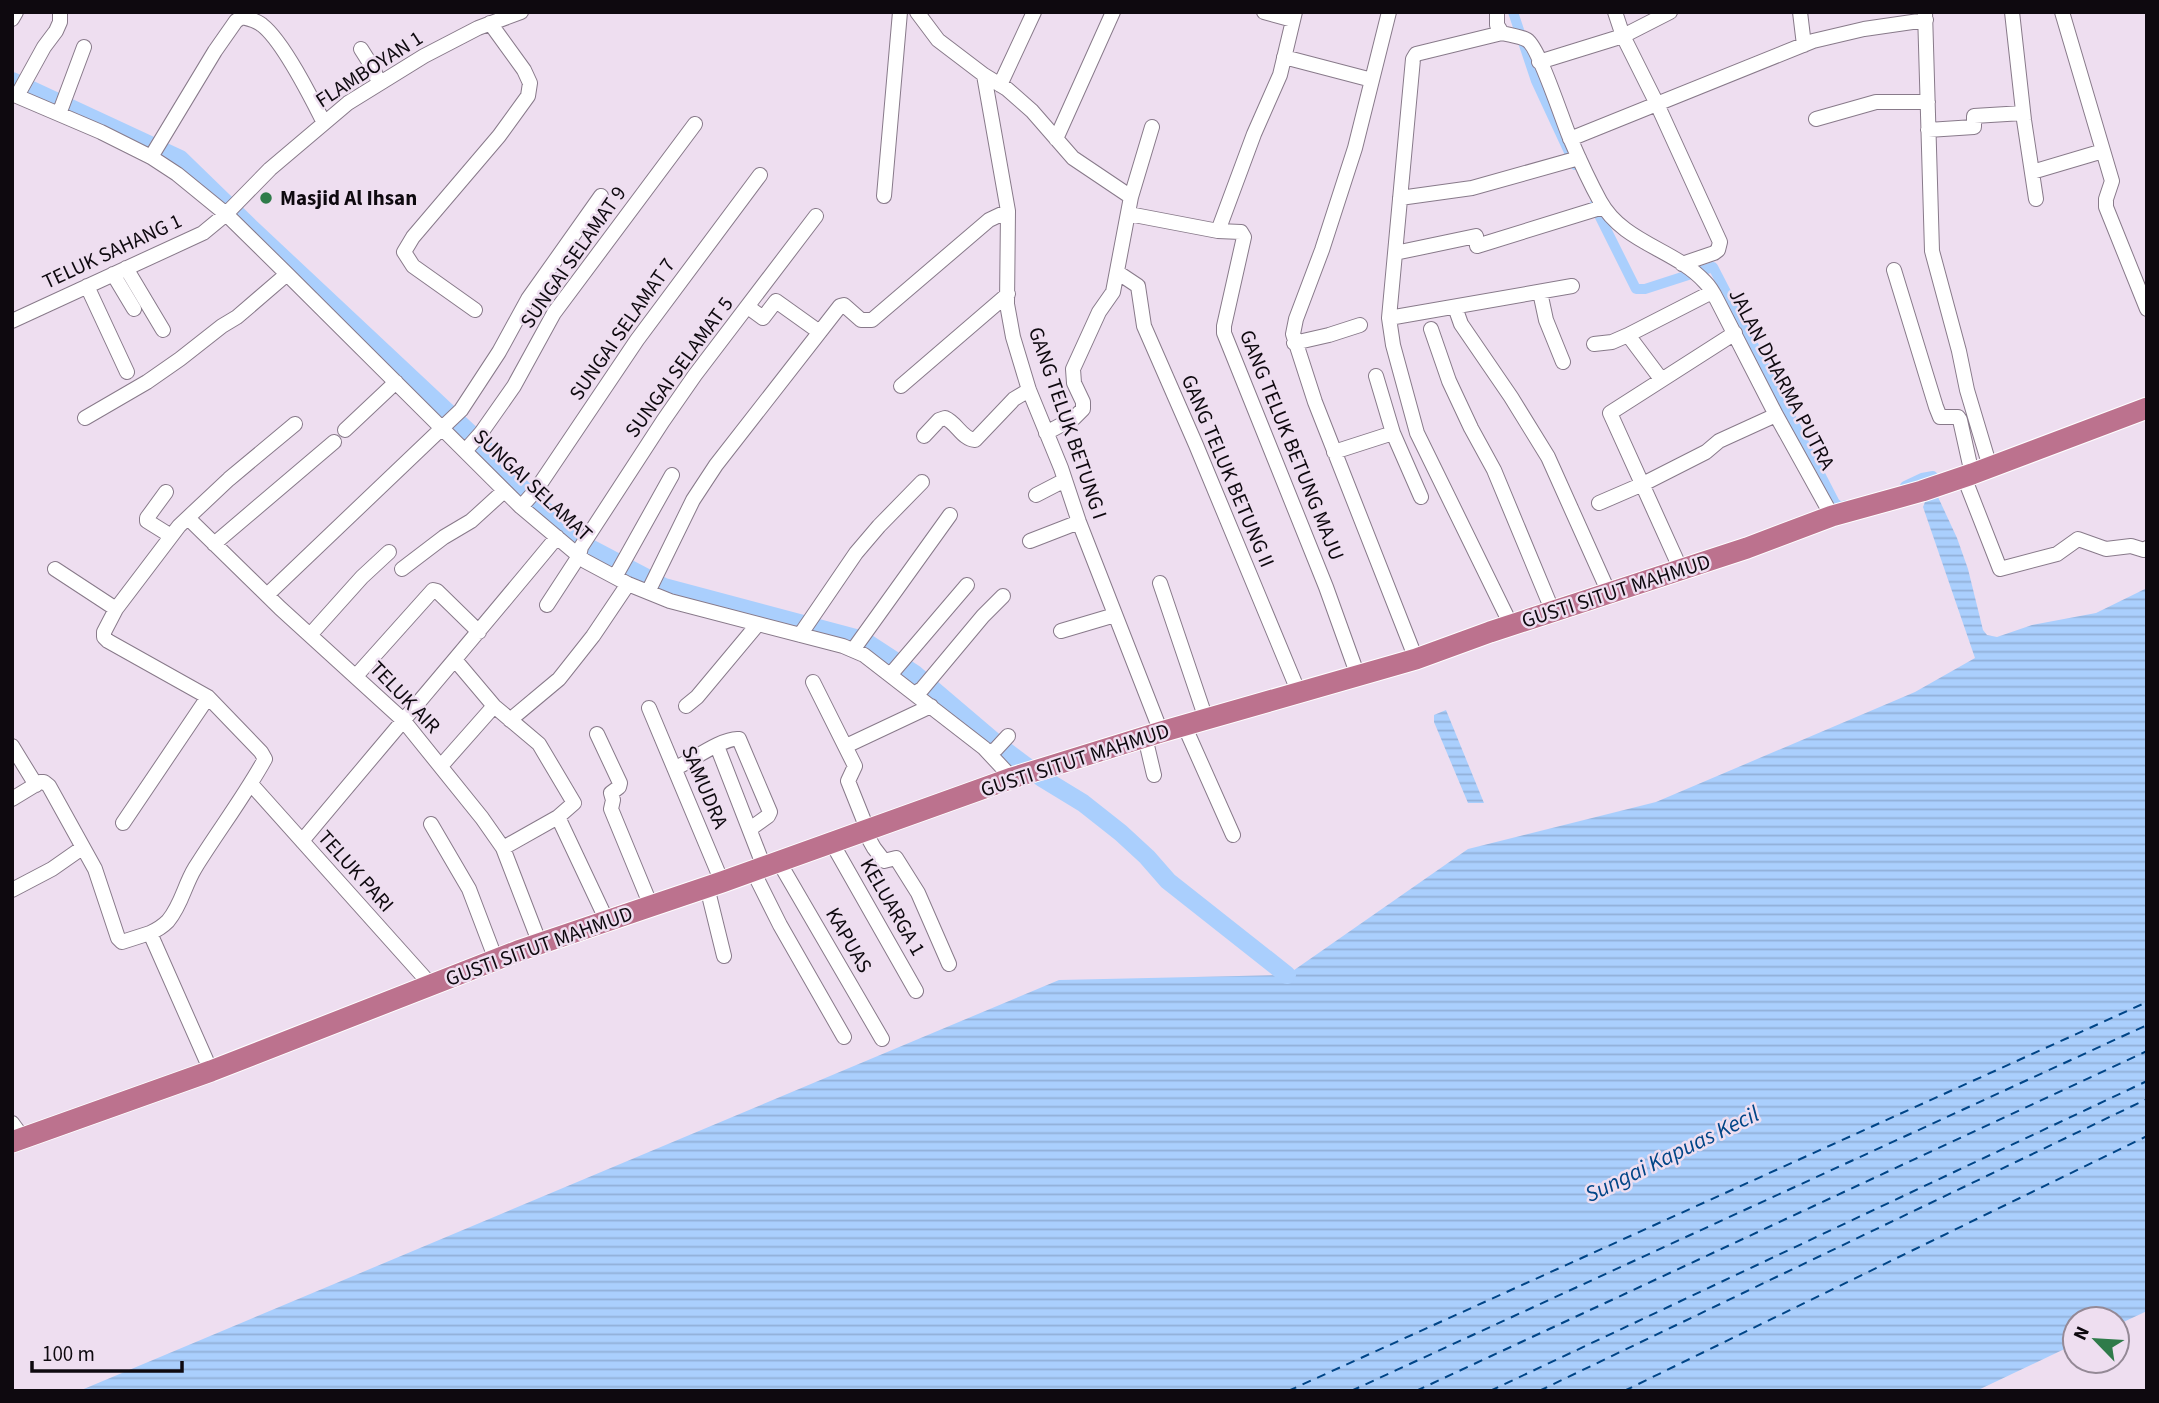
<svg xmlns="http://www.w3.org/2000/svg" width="2159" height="1403" viewBox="0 0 2159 1403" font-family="'Source Sans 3',sans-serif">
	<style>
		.water { fill: url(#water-rules) }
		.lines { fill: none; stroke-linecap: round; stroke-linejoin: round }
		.canal { stroke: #aacffd; stroke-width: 10 }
		.river { stroke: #aacffd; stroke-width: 18 }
		.ferry { stroke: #004587; stroke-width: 2; stroke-dasharray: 9 7; stroke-linecap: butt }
		.minor-casing { stroke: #887a8a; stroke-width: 16 }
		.highway-casing { stroke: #fff; stroke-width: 23 }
		.minor { stroke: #fff; stroke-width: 14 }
		.highway { stroke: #bc728e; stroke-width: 21 }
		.poi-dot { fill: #2f7b4a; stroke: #eedef0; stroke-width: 2.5 }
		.labels { text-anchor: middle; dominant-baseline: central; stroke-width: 5; stroke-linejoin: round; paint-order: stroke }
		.street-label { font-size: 21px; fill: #0e090f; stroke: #eedef0 }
		.poi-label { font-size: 21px; font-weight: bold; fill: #0e090f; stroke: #eedef0; text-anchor: start }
		.water-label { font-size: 23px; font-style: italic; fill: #004587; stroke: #eedef0 }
	</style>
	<defs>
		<pattern id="water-rules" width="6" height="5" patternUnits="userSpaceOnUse" patternTransform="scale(1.75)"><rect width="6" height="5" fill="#aacffd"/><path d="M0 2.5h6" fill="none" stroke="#91b0d8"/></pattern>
	</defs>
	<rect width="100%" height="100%" fill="#eedef0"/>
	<path class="water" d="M1932 484 1957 538 1968 569 1983 630 1987 635 1997 637 2032 625 2096 613 2147 588V1311L2117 1325V1319H2075V1344L1976 1391H79L1059 980 1287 975 1468 849 1656 802 1915 692 1975 658 1923 507Z
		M1446 710 1484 803H1468L1434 722V715Z"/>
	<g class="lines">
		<path class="canal" d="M1513 12 1536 81 1575 165
			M1594 205 1636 289H1645L1713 267 1835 503 1840 507 1846 505
			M1905 486 1922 478 1933 476 1932 484"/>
		<path class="river" d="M12 81 180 159 252 229 473 436 534 501 588 547 664 587 863 640 915 674 1002 748 1042 778 1083 803 1121 833 1147 857 1168 881 1287 975"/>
		<path class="ferry" d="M1288 1391 2147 1002
			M1351 1391 2147 1025
			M1416 1391 2147 1051
			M1490 1391 2147 1081
			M1539 1391 2147 1099
			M1624 1391 2147 1136"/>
		<g class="minor-casing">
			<path id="minor" d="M917 12 938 40 984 75 1007 89 1032 111 1073 158 1131 197 1113 292 1099 312 1073 369 1074 383 1083 402V409L1074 418 1046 433
				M1264 12 1293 20
				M1295 12 1280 75 1254 134 1218 231 1241 232 1244 237 1224 326V333L1326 587 1358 676
				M1389 12 1355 148 1322 250 1296 319 1293 334 1315 402 1416 659
				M1497 12V25L1502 33C1509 35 1520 36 1527 40 1539 47 1563 122 1570 138 1579 159 1589 181 1600 201 1623 243 1675 249 1705 282 1710 287 1714 294 1717 300L1776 415 1832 516
				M1615 12 1623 36 1657 104 1720 242 1718 250 1714 253 1682 264
				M1800 12 1804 45
				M1925 12 1932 251 1959 351 1967 390 1990 467
				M2012 12 2024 120 2036 199
				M2062 12 2112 181 2106 199V207L2147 309
				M12 19 16 12
				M1502 33 1416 54 1413 59 1389 318 1572 286
				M361 49 373 68 379 83
				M1284 57 1372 80
				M1539 62 1623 36 1670 12
				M984 75 1008 211 1007 304 1013 337 1029 390 1061 468 1079 522 1161 732
				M1000 85 1034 12
				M12 94 101 132 151 157 177 174 226 214 287 274 521 507 585 561 628 584 670 601 843 646 864 655 984 748 1012 778
				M17 96 44 47 56 31 60 22V12
				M59 114 84 47
				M1816 119 1876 102H1928
				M1928 130 1974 127V116L2023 113
				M1056 139 1113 12
				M1570 139 1813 41 1864 29 1926 20
				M151 157 215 51 236 21 242 17C250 19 256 20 262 25 283 41 312 99 324 123
				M2032 172 2103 151
				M884 196 900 12
				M1131 197 1152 127
				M1400 198 1472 188 1579 158
				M1129 214 1218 231
				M1395 253 1476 236 1477 246 1603 207
				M126 268 163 330
				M1894 270 1936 407 1940 417H1958L1960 420 1972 474
				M1117 272 1138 286 1144 326 1196 445 1299 693
				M113 274 134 309
				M87 286 127 372
				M1540 292 1546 320 1563 362
				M748 307 763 318 776 301 818 331
				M1455 307 1461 324 1511 397 1548 457 1609 593
				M475 310 413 266 404 252 413 237 499 136 528 96 530 83 524 70 490 23
				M1389 318 1393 345 1417 433 1511 625
				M12 321 203 233 226 214 270 169 348 103 424 56 478 28 521 12
				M1431 329 1449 381 1471 428 1494 470 1553 612
				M1628 335 1712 292
				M1294 343 1329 335 1360 325
				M1594 344 1612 342 1628 335 1661 379
				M1376 376 1393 433
				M901 386 1008 294
				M85 418 147 382 180 359 222 326 237 317 287 274
				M345 430 396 382
				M924 436 939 420 945 418C957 423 962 439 975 440L1014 399 1029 390
				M465 451 481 433 514 386 554 313 695 124
				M1334 452 1393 433 1421 497
				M1964 477 2000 569 2057 554 2078 539 2106 549 2131 546 2144 550 2147 548
				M166 492 147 518V521L171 536
				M1036 495 1065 480
				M1599 503 1643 484 1706 452 1719 441 1776 415
				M521 507 536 490 637 340 760 175
				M188 518 280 608 403 720 482 818 503 848 540 944
				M1030 541 1079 522
				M214 544 334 442
				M55 569 116 609
				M402 569 444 537 471 521 504 491
				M1681 570 1610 413 1735 333
				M615 577 672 475
				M1160 583 1206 719
				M648 592 693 500 716 465 840 306 844 305 861 320H872L989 220 1008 211
				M267 595 461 410 499 352 528 299 601 196
				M547 605 579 556 581 547 663 421 695 375 816 216
				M1061 631 1115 615
				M310 635 362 577 389 552
				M800 635 856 553 879 526 922 482
				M853 650 950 515
				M456 661 494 706 539 744 574 803 558 817 503 848
				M891 674 967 585
				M356 676 433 590 437 591 479 632
				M813 682 855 766 848 781 868 831
				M915 693 922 689 983 616 1003 596
				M686 706 697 697 758 624
				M649 708 722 882
				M510 720 559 679 593 636 628 584
				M1184 725 1233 835
				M597 734 620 783 619 787 611 793 613 800 611 809 651 906
				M1145 737 1154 775
				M12 746 36 785
				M717 746 764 867
				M846 746 931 706
				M990 752 996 749 1008 736
				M441 766 494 706
				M676 768C691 761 723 737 739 739L770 812 768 816 750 829
				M251 784 431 985
				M12 799 40 782H44L49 786 95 869 118 938 122 942 150 933 211 1071
				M558 817 607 921
				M123 823 208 697
				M431 824 469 889 496 960
				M865 832 874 848 884 861 896 858 918 893 949 964
				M302 841C387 739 473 639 557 537
				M832 843 916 991
				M779 862 882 1039
				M753 871 780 925 844 1037
				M707 887 724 956
				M12 890 52 869 82 848
				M150 933C157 930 163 926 168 921 182 904 184 886 195 868 218 831 244 797 265 759L261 752 208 697 108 641 104 637V632L116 609 179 526 229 479 295 424
				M12 1123 23 1138"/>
		</g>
		<g class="highway-casing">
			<path id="highway" d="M12 1142 211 1071 518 951 722 882 1012 778 1161 732 1416 659 1490 632 1747 548 1832 516 1922 491 1972 474 2147 408"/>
		</g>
		<use href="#minor" class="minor"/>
		<use href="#highway" class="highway"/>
	</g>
	<circle class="poi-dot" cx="266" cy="198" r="7"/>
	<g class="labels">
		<g class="street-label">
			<text transform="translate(369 69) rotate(-33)">FLAMBOYAN 1</text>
			<text transform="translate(112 251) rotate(-25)">TELUK SAHANG 1</text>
			<text transform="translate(573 257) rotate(-55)">SUNGAI SELAMAT 9</text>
			<text transform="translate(622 329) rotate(-55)">SUNGAI SELAMAT 7</text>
			<text transform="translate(679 367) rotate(-54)">SUNGAI SELAMAT 5</text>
			<text transform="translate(1782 379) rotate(62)">JALAN DHARMA PUTRA</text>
			<text transform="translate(1068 423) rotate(71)">GANG TELUK BETUNG I</text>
			<text transform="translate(1292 445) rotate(68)">GANG TELUK BETUNG MAJU</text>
			<text transform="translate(1228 471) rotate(67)">GANG TELUK BETUNG II</text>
			<text transform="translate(533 485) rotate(43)">SUNGAI SELAMAT</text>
			<text transform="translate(1616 591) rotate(-18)">GUSTI SITUT MAHMUD</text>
			<text transform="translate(405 697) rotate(46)">TELUK AIR</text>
			<text transform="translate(1075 760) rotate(-18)">GUSTI SITUT MAHMUD</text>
			<text transform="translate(705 787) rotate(67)">SAMUDRA</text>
			<text transform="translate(356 871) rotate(48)">TELUK PARI</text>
			<text transform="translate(893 907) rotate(60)">KELUARGA 1</text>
			<text transform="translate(849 940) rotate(60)">KAPUAS</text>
			<text transform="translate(539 946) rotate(-20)">GUSTI SITUT MAHMUD</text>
		</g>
		<g class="poi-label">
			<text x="280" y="198">Masjid Al Ihsan</text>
		</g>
		<g class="water-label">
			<text transform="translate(1672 1154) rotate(-26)">Sungai Kapuas Kecil</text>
		</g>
	</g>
	<rect width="2159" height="1403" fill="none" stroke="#0e090f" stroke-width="28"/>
	<g transform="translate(2096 1340) rotate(295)"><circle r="33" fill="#eedef0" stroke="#948996" stroke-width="2"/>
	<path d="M0-5L12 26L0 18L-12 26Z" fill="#2f7b4a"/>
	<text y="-10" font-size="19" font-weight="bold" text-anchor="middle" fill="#0e090f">N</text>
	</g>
	<path d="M32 1361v10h150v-10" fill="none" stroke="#0e090f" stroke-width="3.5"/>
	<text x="42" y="1361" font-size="21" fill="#0e090f" stroke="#eedef0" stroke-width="5" paint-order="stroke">100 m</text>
</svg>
